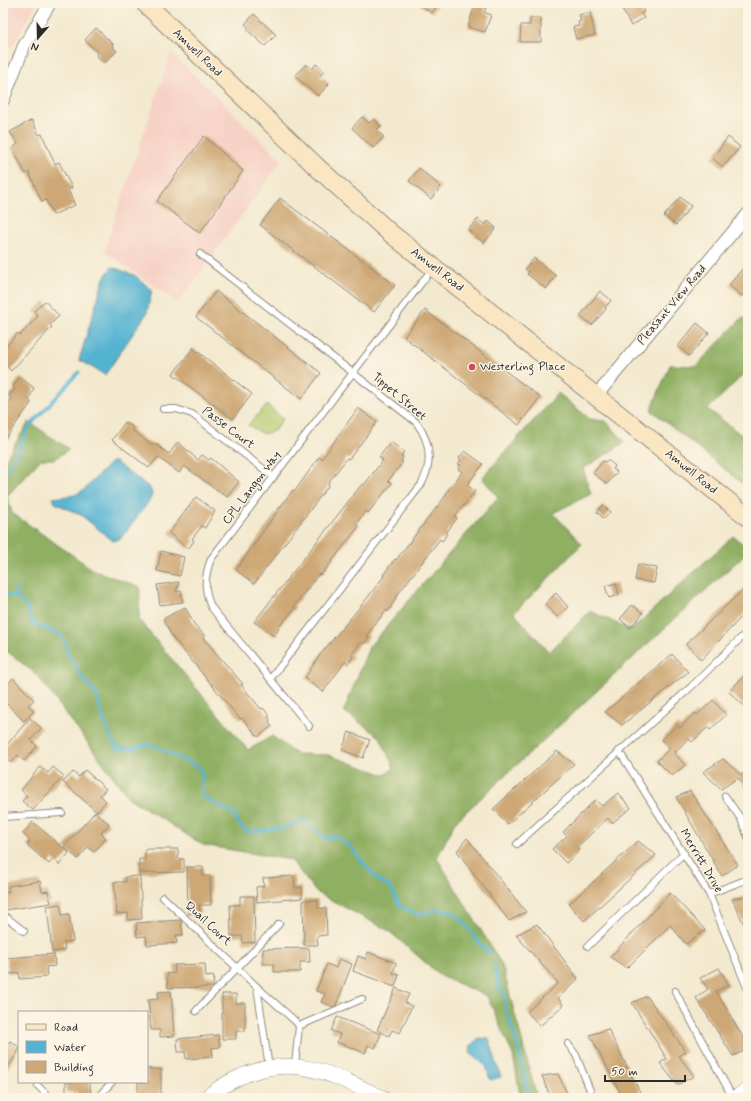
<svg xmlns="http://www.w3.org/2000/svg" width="751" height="1101" viewBox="0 0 751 1101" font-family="Mynerve,sans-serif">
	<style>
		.built { fill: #f6d1c5 }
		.green { fill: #b4cb6f; stroke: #707b4d }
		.forest { fill: #8faf62; stroke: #5d6d46 }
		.water { fill: #54b3d2; stroke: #406f7e }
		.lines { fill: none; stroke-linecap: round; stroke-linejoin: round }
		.stream { stroke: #54b3d2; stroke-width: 3 }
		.building { fill: #cda774 }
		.service-casing { stroke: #8f8a7d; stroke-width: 8 }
		.minor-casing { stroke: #8f8a7d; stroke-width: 14 }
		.tertiary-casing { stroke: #8f8a7d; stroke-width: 16 }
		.secondary-casing { stroke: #8f8a7d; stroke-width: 20 }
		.service { stroke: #fff; stroke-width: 6 }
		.minor { stroke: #fff; stroke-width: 12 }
		.tertiary { stroke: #fff; stroke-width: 15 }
		.secondary { stroke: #fbe6c4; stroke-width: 18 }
		.poi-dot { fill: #d1495b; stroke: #fcf5e5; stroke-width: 1.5 }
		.labels { text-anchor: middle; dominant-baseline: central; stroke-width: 3; stroke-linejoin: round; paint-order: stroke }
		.street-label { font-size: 12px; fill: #2b2b2b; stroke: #fcf5e5 }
		.poi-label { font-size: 12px; fill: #2b2b2b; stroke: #fcf5e5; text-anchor: start }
	</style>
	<rect width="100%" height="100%" fill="#fcf5e5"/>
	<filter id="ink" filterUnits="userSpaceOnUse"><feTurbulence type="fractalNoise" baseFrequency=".025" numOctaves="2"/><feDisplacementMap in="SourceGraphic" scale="8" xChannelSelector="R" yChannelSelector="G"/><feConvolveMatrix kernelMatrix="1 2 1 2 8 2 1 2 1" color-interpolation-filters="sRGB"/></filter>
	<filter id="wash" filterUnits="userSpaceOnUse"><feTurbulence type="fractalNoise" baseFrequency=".012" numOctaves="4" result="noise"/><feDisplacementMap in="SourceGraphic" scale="16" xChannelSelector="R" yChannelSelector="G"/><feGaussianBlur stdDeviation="0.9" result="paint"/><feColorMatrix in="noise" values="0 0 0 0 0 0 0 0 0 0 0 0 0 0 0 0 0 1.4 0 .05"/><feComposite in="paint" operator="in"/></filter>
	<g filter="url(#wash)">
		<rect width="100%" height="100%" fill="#f3e9cf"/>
		<path class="built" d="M3 3H37L12 47 3 44Z
			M171 53 282 160 178 303 104 251Z"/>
		<path class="green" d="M267 405 283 419 274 431 263 434 248 425Z"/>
		<path class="forest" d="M742 318 748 320V370L708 409 748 440V488L651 410 670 365 696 366Z
			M558 393 590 419 606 421 625 442 583 469 591 494 553 513 582 544 514 613 549 652 590 611 631 630 733 536 748 548V559L744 555 455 822 437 858 502 965 537 1098H517L520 1094 513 1055 487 996 442 977 389 931 316 892 291 860 203 845 129 798 37 675 3 648V463L29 422 69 449 55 459H41L7 496 12 513 95 571 140 587 139 620 248 750 272 736 296 754 328 755 385 775 394 768 380 737 344 711 369 647 498 497 482 478Z"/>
		<path class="water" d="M112 267 134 275 152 290 147 313 105 375 79 360 104 278Z
			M111 462H115L150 488 152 494 150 500 121 538 113 541 81 515 55 503 53 498 75 495 84 490Z
			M479 1038 489 1039 501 1077 490 1080 486 1066 470 1053 471 1045Z"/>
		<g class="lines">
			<path class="stream" d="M3 475 16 455 29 427 79 372
				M3 593C24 600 27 601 32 623L59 634 66 644 68 655 84 680 97 695 103 718 116 748 129 749 149 744 191 763 202 770V797L235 814 237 822 247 832 283 828 305 820 326 839 334 836 350 846 368 869 378 880 390 887 400 906 419 915C466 896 462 933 491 954
				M13 596 19 587
				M494 965 499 987 505 997 506 1010 518 1046 529 1098"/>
		</g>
		<g id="blocks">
			<path class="building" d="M417 3H439L432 13Z
				M619 3H639L644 12 641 13 644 18 631 26Z
				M475 4 486 8 484 12 491 15 485 32 468 27Z
				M590 12 595 35 576 39 573 27 579 26 578 22 581 21 579 15Z
				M254 14 276 35 265 46 247 30 249 28 245 24Z
				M530 18H541V42H520L521 25H530Z
				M96 28 113 44 112 46 117 51 104 63 96 56 98 53 85 40Z
				M306 64 312 69 316 64 324 71 320 76 329 84 318 96 295 76Z
				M362 117 369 123 374 119 381 126 376 130 384 137 373 148 352 128Z
				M32 120 39 135 42 134 55 164 59 162 72 188 68 190 75 205 53 215 46 200 42 202 29 172 26 174 12 148 18 144 10 132Z
				M204 136 243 171 200 233 157 201Z
				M728 137 740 147 723 167 712 158Z
				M419 168 441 187 431 199 409 181Z
				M680 197 691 206 676 225 664 216Z
				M280 198 395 285 374 312 260 225Z
				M478 219 485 225 488 221 496 228 484 243 468 230Z
				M534 258 556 276 546 289 527 274 529 272 525 269Z
				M748 262V289L742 296 729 285Z
				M216 291 321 373 301 399 196 317Z
				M600 291 611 300 605 308 606 309 592 325 580 316Z
				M45 301 59 316 50 325 52 327 11 371 3 362V350L18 333 20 335 38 316 34 311Z
				M425 310 540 397 519 425 404 337Z
				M697 323 709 333 689 356 678 346Z
				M193 348 252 394 233 419 173 374Z
				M20 377 34 388 29 399 31 403 3 442V409L11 399 9 396 15 389 13 387Z
				M358 408 377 422 349 459 347 458 328 483 329 485 254 584 236 570 281 506 293 490 295 491 319 457 322 459Z
				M125 422 134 428 132 430 145 440 153 445 154 443 169 454 178 442 198 460 202 455 209 460 211 458 239 482 227 497 184 466 179 473 158 457 149 468 112 440Z
				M391 442 404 452 401 456 403 457 401 461 403 462 388 481 392 483 368 513 366 511 356 524 359 526 321 575 319 574 294 606 295 608 278 628 279 629 274 636 254 622 362 484 364 485 383 460 379 457Z
				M465 451 483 464 467 485 475 491 455 516 457 518 446 533 447 534 442 541 440 539 398 594 388 612 386 610 367 635 369 636 364 644 361 642 351 655 353 657 348 664 345 662 323 692 305 678 319 656 365 601 384 576 383 575 395 559 396 560 447 494 446 493 462 472 458 469 461 465 458 464 461 460 459 458Z
				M608 460 615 466 613 469 617 472 607 484 593 473 603 461 605 462Z
				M196 497 215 511 205 528 202 526 192 539 194 541 188 549 169 533Z
				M603 505 610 512 604 519 597 512Z
				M161 551 184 557 180 576 157 571Z
				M638 564 657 568 654 583 635 580Z
				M179 582 176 592 181 591 183 602 160 605 157 585Z
				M616 583 619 595 609 598 605 586Z
				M748 585V610L701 660 686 644Z
				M556 593 568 607 557 617 545 604Z
				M632 605 643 613 630 628 620 619Z
				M185 607 194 624 205 636 203 638 243 684 241 685 261 709 263 708 270 716 268 717 270 720 269 722 272 726 258 737 242 718 240 719 173 638 163 619Z
				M672 654 688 672 622 725 605 712Z
				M748 671V709L729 692Z
				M13 678 34 700 28 705 34 711 24 721 3 700V689Z
				M713 700 726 715 710 730 708 727 692 742 689 739 674 753 685 765 672 776 657 761 670 748 661 740 677 725 680 728 695 713 697 715Z
				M30 718 41 728 31 740 37 746 24 761 18 755 11 763 3 757V749Z
				M349 732 370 740 363 758 342 750Z
				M557 751 574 764 508 824 493 809Z
				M723 759 741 775 748 770V790L738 778 721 789 703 772Z
				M40 767 48 773 53 767 64 776 33 810 22 801 27 796 21 790Z
				M85 770 106 789 100 795 106 801 97 812 63 782 73 772 79 777Z
				M690 791 738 865 722 876 676 797Z
				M618 793 631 808 612 823 608 818 577 847 580 850 566 863 552 849 567 836 563 832 595 800 602 806Z
				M95 812 109 824 101 833 106 838 94 852 88 847 78 859 64 847Z
				M33 822 69 853 59 865 53 859 49 864 27 845 30 841 23 834Z
				M467 838 526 912 509 921 457 851Z
				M638 841 656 855 584 921 569 904Z
				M145 849H178V859H184V872L139 873V859H145Z
				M187 867H203V876H210L211 905H199L200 913 188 914Z
				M140 876 142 919 128 920V913L117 914 114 882H126L125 877Z
				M294 876 295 888 302 887V898L257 902 256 887 264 886 263 878Z
				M40 881 42 892 48 891 51 903 5 910 3 893 9 892 8 886Z
				M670 893 705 930 686 944 670 925 627 968 610 957Z
				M240 896H254L255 942 243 943 242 936H231L230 905H240Z
				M748 896V933L732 899Z
				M303 900H318V908H326L327 935 317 936 318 945H304Z
				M60 904 62 915 69 914 73 941 64 942 65 950 52 952 47 906Z
				M181 920 183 935H176L177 943 147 945 146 936 137 937 136 923Z
				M537 924 578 979 558 998 563 1005 540 1026 527 1012 558 983 516 935Z
				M309 948 310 962H300V972H274V964H263V949Z
				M368 952 396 963 393 973 399 975 395 987 353 971 358 956 366 959Z
				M54 954 55 966 46 967 47 977 20 979 19 973 8 974 7 958Z
				M339 959 352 964 336 1005 333 1007 321 1002 325 994 316 991 327 964 336 968Z
				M205 964 206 977 214 976 213 987 168 988 167 974 175 973 174 965Z
				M719 968 729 985 716 991 748 1046V1049L733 1056 696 998 708 989 700 978Z
				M396 988 409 994 405 1003 412 1006 400 1033 392 1030 389 1036 377 1030Z
				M171 991 174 1036 160 1037V1030H151L148 1000 158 999V992Z
				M222 994H236V1003H245V1031H236V1039H222Z
				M647 996 686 1052 679 1056 694 1076 677 1085 660 1063 667 1059 632 1003Z
				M337 1017 381 1034 375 1048 368 1045 365 1053 337 1042 340 1034 331 1031Z
				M608 1029 643 1098H623L590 1035Z
				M218 1035 220 1047 212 1048 213 1057 186 1059 185 1052H178L177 1039Z
				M10 1041 19 1047V1050L3 1075V1051Z
				M147 1069H161V1095H152V1098H138V1082H147Z
				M558 1074 569 1098H551L542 1076Z
				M66 1082H90L91 1098H77V1092H66Z"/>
		</g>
	</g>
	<g filter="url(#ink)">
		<use href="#blocks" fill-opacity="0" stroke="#8f8a7d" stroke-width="1"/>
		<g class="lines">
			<g class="service-casing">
				<path id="service" d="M200 254 416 422C431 442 433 463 421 485L271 678
					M163 409H176L192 414 274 477
					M309 726 211 607C204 590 204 577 211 559L432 269
					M619 751 709 894 748 990
					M725 796 741 819 748 837
					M3 817 62 813
					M517 844 691 687 748 631
					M709 894 748 879
					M163 897 257 987 295 1021 299 1026 295 1065
					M3 915 24 931
					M588 946 684 853
					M257 987 269 1067
					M675 991 733 1098
					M196 1011 279 924
					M299 1026 362 999
					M568 1044 576 1055 593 1098
					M38 1086 50 1098
					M97 1098 112 1082"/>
			</g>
			<g class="minor-casing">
				<path id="minor" d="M3 100 24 46 50 3
					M596 396 748 214"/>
			</g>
			<g class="tertiary-casing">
				<path id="tertiary" d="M206 1098C217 1088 229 1082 242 1076 296 1053 334 1075 382 1098
					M735 1098 748 1090"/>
			</g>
			<g class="secondary-casing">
				<path id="secondary" d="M145 3 319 169 389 232 748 517"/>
			</g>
			<use href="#service" class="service"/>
			<use href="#minor" class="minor"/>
			<use href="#tertiary" class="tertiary"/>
			<use href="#secondary" class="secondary"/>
		</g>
	</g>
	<circle class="poi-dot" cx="472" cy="367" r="4"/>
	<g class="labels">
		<g class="street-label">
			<text transform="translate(197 53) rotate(44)">Amwell Road</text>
			<text transform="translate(437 270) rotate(38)">Amwell Road</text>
			<text transform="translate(672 305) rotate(-50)">Pleasant View Road</text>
			<text transform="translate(399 397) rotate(40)">Tippet Street</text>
			<text transform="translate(228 428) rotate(37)">Passe Court</text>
			<text transform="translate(691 472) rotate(39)">Amwell Road</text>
			<text transform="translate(252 488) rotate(-53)">CPL Langon Way</text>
			<text transform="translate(701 861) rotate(59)">Merritt Drive</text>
			<text transform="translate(208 924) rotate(43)">Quail Court</text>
		</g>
		<g class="poi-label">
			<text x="480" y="367">Westerling Place</text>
		</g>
	</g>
	<rect width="751" height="1101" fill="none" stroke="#fcf5e5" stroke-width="16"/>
	<rect x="18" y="1011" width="130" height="72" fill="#fcf5e5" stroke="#a8a49b"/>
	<rect x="26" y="1024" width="20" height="6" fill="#fbe6c4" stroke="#a8a49b"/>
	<text x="54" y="1031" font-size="12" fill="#2b2b2b">Road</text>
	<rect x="26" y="1041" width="20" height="12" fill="#54b3d2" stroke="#a8a49b"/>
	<text x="54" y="1051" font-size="12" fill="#2b2b2b">Water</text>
	<rect x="26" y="1061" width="20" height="12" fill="#cda774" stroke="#a8a49b"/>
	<text x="54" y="1071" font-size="12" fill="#2b2b2b">Building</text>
	<g transform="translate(38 38) rotate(200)" stroke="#fcf5e5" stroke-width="3" paint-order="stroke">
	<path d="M0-3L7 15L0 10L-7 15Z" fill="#2b2b2b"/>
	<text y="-6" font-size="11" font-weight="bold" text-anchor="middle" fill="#2b2b2b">N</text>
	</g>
	<path d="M605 1075v6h80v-6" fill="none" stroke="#2b2b2b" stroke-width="2"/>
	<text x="611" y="1075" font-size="12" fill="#2b2b2b" stroke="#fcf5e5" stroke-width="3" paint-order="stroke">50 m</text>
</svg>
